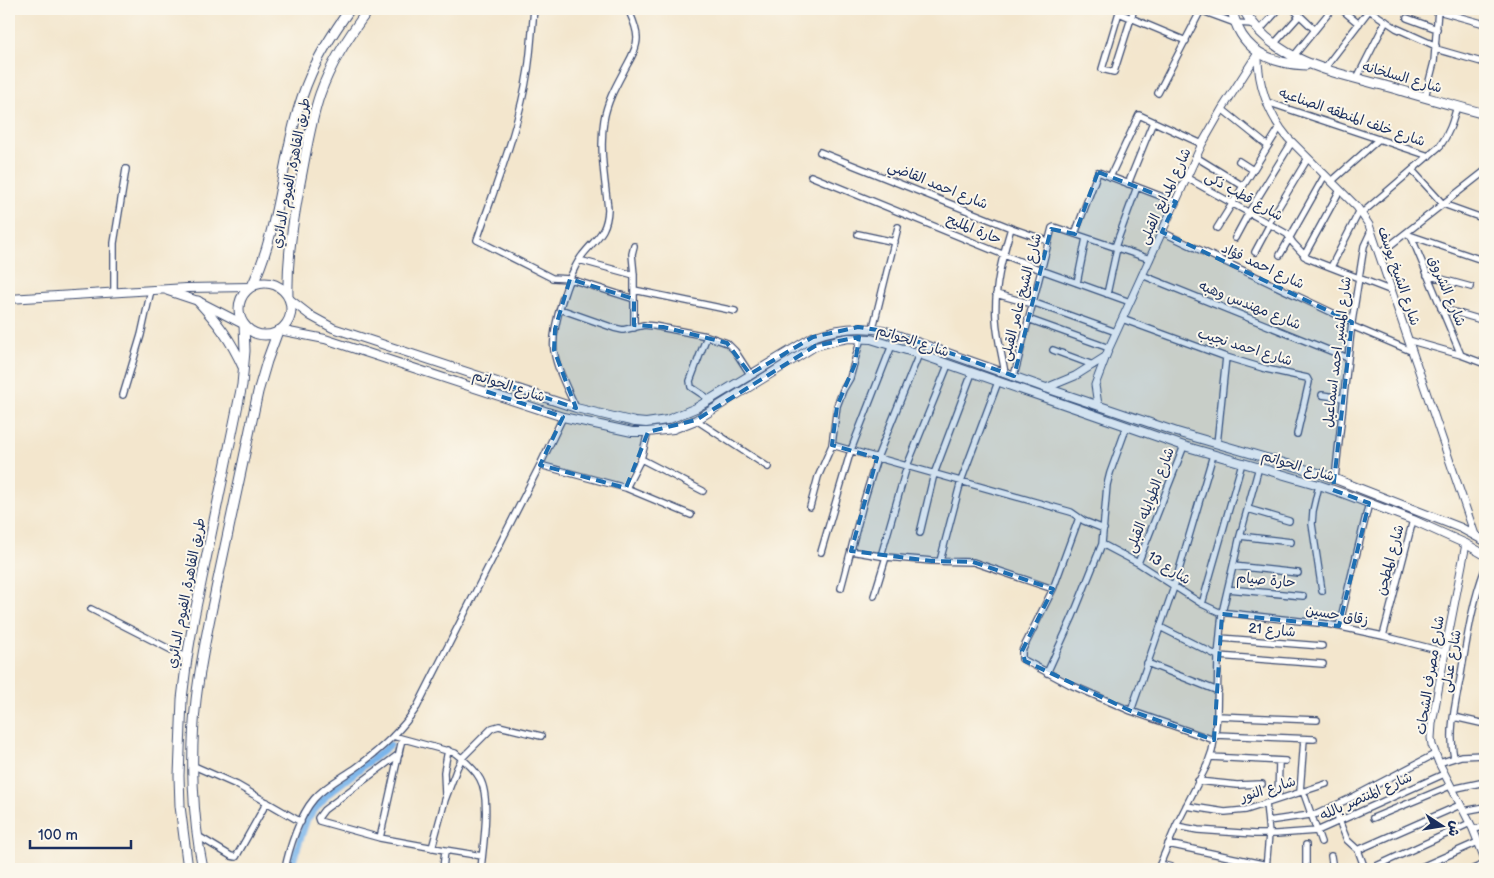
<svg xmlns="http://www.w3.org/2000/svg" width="1494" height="878" viewBox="0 0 1494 878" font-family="'Balsamiq Sans','Playpen Sans Arabic',sans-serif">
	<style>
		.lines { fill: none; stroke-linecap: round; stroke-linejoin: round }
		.canal { stroke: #7ab5eb; stroke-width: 7 }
		.minor-casing { stroke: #3b4a6f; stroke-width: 8 }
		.tertiary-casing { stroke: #3b4a6f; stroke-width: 9 }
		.secondary-casing { stroke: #3b4a6f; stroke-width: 10 }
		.primary-casing { stroke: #3b4a6f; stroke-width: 11 }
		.trunk-casing { stroke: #3b4a6f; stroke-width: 11 }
		.minor { stroke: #fff; stroke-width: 5.5 }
		.tertiary { stroke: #fff; stroke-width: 7 }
		.secondary { stroke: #fff; stroke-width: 8 }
		.primary { stroke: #fff; stroke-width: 9 }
		.trunk { stroke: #fff; stroke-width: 9 }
		.marked { fill: #1f6fb2; fill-opacity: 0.2; stroke: #1f6fb2; stroke-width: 4; stroke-dasharray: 10 6; stroke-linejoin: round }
		.labels { text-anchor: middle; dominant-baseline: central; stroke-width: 4; stroke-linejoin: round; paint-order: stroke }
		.street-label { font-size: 14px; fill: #1b2f5e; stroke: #fbf7ec }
	</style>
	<rect width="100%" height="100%" fill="#fbf7ec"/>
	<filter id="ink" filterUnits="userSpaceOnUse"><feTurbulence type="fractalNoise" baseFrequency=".02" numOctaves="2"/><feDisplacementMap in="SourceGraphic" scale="10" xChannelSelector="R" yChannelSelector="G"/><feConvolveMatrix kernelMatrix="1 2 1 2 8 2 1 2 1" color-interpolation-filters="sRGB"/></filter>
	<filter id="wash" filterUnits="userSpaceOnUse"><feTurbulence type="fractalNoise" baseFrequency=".0096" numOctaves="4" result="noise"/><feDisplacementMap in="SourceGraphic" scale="20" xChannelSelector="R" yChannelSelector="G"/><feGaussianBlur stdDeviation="1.12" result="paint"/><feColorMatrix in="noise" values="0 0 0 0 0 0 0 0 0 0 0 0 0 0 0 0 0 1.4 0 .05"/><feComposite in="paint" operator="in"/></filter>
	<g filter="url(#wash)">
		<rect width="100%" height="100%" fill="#f3e6cd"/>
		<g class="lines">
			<path class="canal" d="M292 869 293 861 307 819 328 794 390 745"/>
		</g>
	</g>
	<g filter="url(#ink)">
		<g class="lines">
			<g class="minor-casing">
				<path id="minor" d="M534 9C532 29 531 50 528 70 519 128 496 184 477 240L552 278 570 279 634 299
					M1120 9 1102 69 1114 72 1134 9
					M1197 9 1235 23 1253 24
					M1293 9 1315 30
					M1341 9 1359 24
					M1431 9 1485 24
					M1369 10 1396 28 1436 46
					M1119 13 1186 41
					M1407 18 1437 29
					M1259 31 1279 9
					M1274 44 1300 15
					M1436 49 1485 63
					M1293 57 1332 9
					M1324 69 1370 9
					M1357 78 1386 21
					M1158 93 1201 10
					M1425 97 1434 62 1438 9
					M1267 102 1429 156
					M1222 109 1268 146
					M820 152 1011 228 1048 241
					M1196 157 1243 186
					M1239 161 1253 170
					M1412 170 1443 204 1485 219
					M811 176 1041 270 1130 302
					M1110 177 1139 115 1202 144
					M1187 178 1287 234 1293 243 1307 258 1392 291
					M1332 181 1379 139
					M1128 184 1153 122
					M1362 213 1440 146C1449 134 1453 121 1457 106
					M1269 223 1308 158
					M1217 228 1280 127
					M1162 232 1352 322
					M858 234 895 242
					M1075 234 1098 172 1176 202
					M1409 235 1485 261
					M1411 236 1461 355
					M1235 238 1249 212 1292 142
					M634 246 632 254 634 275V328
					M1115 247 1137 187
					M1255 252 1270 224
					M1379 254 1485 171
					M1280 255 1325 175
					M1304 256 1340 190
					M579 260 634 275
					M1331 267 1360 210
					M1142 275 1348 358
					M1427 275 1471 287
					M1077 283 1086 238
					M634 290 735 311
					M114 292V243L126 169
					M996 294 1032 304
					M1107 294 1117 248
					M1032 302 1116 332
					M1441 308 1485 321
					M560 309 614 328 623 330 644 325 654 326 707 336 727 343 735 351 750 374
					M1028 319 1109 348
					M1122 319 1226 357 1266 369 1307 378 1309 382 1297 434
					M1482 320 1485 310
					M1352 326 1411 351
					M873 328 898 227
					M707 336 690 381 691 387 709 399
					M1408 340 1461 355 1485 364
					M1053 350 1093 365
					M1005 373C1002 355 997 337 996 319 994 287 1002 258 1011 228
					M1014 376 1052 228 1054 227 1150 259
					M123 395 141 335 151 290
					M1322 395 1343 398
					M576 408C568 390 557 370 554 351 551 328 568 276 581 257 595 238 607 235 608 209 605 180 599 149 604 120 607 101 617 84 626 67 631 58 637 48 637 38 637 28 632 18 628 9
					M696 420 768 467
					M1217 444 1226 357
					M832 445 1071 512 1084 521 1104 529
					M641 459 703 491
					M540 465 626 488 691 515
					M1335 478 1352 322 1364 246 1371 231
					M1319 485 1313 511 1312 524 1322 591
					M626 488 641 459 648 432
					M810 507 818 477 832 445 837 406 843 390 850 378 861 338
					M1248 509 1289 521
					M1079 518 1053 589 1022 651V659L1071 685 1131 711 1214 740
					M920 533 934 474 972 373
					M1240 536 1291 542
					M1102 544 1138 563 1202 604 1219 612 1327 624 1383 636 1445 652
					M851 551 886 557 932 561 973 562 1053 589
					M821 552 851 450 892 345
					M881 556 907 466 948 365
					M940 561 961 481 998 382
					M1138 563 1184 446
					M1233 566 1298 573
					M841 588 863 504 877 458 919 354
					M1228 589 1303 596
					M874 596 886 557
					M1202 604 1242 463
					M91 609 187 658
					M1339 626 1369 503
					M1160 627 1218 656 1323 664
					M1383 636 1413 520
					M1220 638 1322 646
					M1147 663 1218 691
					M1047 673 1073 616 1102 544 1107 485 1110 473 1127 426
					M1131 711 1174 587 1213 455
					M1217 716 1317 720
					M1454 717 1485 724
					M1215 735 1314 739
					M393 736 455 753C464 760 475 769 480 779 491 798 483 847 481 869
					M399 754 324 810 318 818 319 821 380 838 445 850 482 856
					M1210 757 1285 761
					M1454 758C1448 730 1456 702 1461 674 1467 639 1472 603 1485 569
					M1439 763 1461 756 1485 755
					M194 766 237 785 301 822
					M1198 781 1237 785 1262 784
					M1452 789 1485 782
					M1303 791 1321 842
					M1300 792 1304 739
					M445 795 444 772 448 750
					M1278 799 1279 761
					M1266 803 1269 834 1266 869
					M1186 806 1225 812 1246 810 1326 784
					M1333 806 1347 840 1358 850 1365 869
					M1464 811 1485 807
					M1373 818 1450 786
					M1268 821 1317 814 1355 796 1435 754
					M1176 826 1198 830 1255 834H1276L1317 831 1444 774
					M1473 829 1485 827
					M198 836 231 856 236 857 267 802
					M380 838 402 739
					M1168 844 1267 865
					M432 848 445 800 457 768 462 758 492 728 499 726 541 736
					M1358 850 1460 805
					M1331 856 1333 869
					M1160 864 1179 869
					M285 869C289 848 300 815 314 799 326 785 343 777 357 767 380 750 401 731 417 707L540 465 563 417
					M443 869 445 850
					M1158 869 1176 826 1207 765 1212 751 1215 735 1217 716 1218 656 1222 613 1240 536 1259 467
					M1306 869V845
					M1370 869 1470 823
					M1417 869 1478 842
					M1473 869 1485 864"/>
			</g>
			<g class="tertiary-casing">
				<path id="tertiary" d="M1258 52C1257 83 1268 114 1288 138L1357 207 1369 225 1475 535
					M1046 388 1075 376 1105 357
					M1098 405 1095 385 1109 348 1202 144 1222 109 1258 53
					M1466 544 1445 652 1432 724 1431 738 1432 745 1439 763 1473 829 1485 859"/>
			</g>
			<g class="secondary-casing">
				<path id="secondary" d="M168 291 198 301 243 324
					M9 299 186 288 251 287
					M289 299 311 316 333 328 576 408 635 422 646 423 667 420 696 408 813 337C836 328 858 326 883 330L1046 388 1177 432 1325 475 1461 528 1485 541
					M279 330 325 339 563 417 632 432H648L673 429 696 420 815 346 838 340 849 338 871 339 919 354 1184 446 1319 485 1345 494 1413 520 1466 544 1485 555"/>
			</g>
			<g class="primary-casing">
				<path id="primary" d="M1232 9C1239 48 1268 64 1306 65
					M1243 9C1273 61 1329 71 1382 85 1417 95 1451 105 1485 114"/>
			</g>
			<g class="trunk-casing">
				<path id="trunk" d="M239 309a26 26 0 1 1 52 0a26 26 0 1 1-52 0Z
					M252 286C284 219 281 141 311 74 321 51 335 30 350 9
					M288 297C287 256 293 223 300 183 306 154 310 123 320 94 331 63 349 35 369 9
					M198 301C218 323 231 340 243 367
					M188 869 180 806 179 776 182 699 187 658 194 617 242 385 245 351 244 324
					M203 869C192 816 190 754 196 700 201 656 211 613 220 570 233 511 245 451 258 392L267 361 278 331"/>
			</g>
			<use href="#minor" class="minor"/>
			<use href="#tertiary" class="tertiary"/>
			<use href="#secondary" class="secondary"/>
			<use href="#primary" class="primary"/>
			<use href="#trunk" class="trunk"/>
		</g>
	</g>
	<path class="marked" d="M1098 172 1176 202 1162 232 1352 322 1333 490 1369 503 1339 626 1222 614 1214 740 1131 711 1025 661 1022 651 1053 589 973 562 932 561 851 551 877 458 832 445 837 406 855 364 859 337 815 346 696 420 648 432 626 488 540 465 563 417 485 391 490 379 576 408 554 350 555 329 570 279 634 299V325L663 327 727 343 750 374 813 337 858 327 891 332 1014 376 1051 229 1075 234Z"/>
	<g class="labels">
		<g class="street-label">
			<text transform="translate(1402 77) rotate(16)">شارع السلخانه</text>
			<text transform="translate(1352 117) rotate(19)">شارع خلف المنطقه الصناعيه</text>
			<text transform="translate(291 173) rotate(-79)">طريق القاهرة, الفيوم الدائري</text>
			<text transform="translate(938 185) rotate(22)">شارع احمد القاضي</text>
			<text transform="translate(1165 196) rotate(-65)">شارع المدابغ القبلى</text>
			<text transform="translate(1244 196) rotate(29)">شارع قطب ذكى</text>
			<text transform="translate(974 229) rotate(22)">حارة المليح</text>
			<text transform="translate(1263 266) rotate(25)">شارع احمد فؤاد</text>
			<text transform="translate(1399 276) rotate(71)">شارع الشيخ يوسف</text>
			<text transform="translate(1447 291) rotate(67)">شارع الشروق</text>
			<text transform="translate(1021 297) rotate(-76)">شارع الشيخ عامر القبلى</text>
			<text transform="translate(1250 305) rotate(22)">شارع مهندس وهبه</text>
			<text transform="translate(913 341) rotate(18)">شارع الحواتم</text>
			<text transform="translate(1245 347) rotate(17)">شارع احمد نجيب</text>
			<text transform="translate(1337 352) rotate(-83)">شارع المشير احمد اسماعيل</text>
			<text transform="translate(509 386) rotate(18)">شارع الحواتم</text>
			<text transform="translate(1298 466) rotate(17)">شارع الحواتم</text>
			<text transform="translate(1150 500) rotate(-69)">شارع الطوايله القبلى</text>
			<text transform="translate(1390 560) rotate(-75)">شارع المطحن</text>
			<text transform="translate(1169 568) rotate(33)">شارع 13</text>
			<text transform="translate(1266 580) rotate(5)">حارة صيام</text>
			<text transform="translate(186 593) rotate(-79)">طريق القاهرة, الفيوم الدائري</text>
			<text transform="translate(1337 615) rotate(10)">زقاق حسين</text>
			<text transform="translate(1272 630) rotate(5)">شارع 21</text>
			<text transform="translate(1451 661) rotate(-80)">شارع عدلى</text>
			<text transform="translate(1430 675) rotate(-81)">شارع مصرف الشحات</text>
			<text transform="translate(1268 789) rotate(-17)">شارع النور</text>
			<text transform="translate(1366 796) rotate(-24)">شارع المنتصر بالله</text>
		</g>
	</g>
	<rect width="1494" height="878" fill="none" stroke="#fbf7ec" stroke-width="30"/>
	<g transform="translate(1442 826) rotate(102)" stroke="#fbf7ec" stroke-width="4" paint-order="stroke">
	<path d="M0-4L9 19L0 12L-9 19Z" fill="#1b2f5e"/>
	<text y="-8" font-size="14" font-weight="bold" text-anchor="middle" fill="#1b2f5e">ش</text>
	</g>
	<path d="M30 840v8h101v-8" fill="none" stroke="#1b2f5e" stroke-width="2.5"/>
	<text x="38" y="840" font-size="15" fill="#1b2f5e" stroke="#fbf7ec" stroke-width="4" paint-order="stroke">100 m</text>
</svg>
